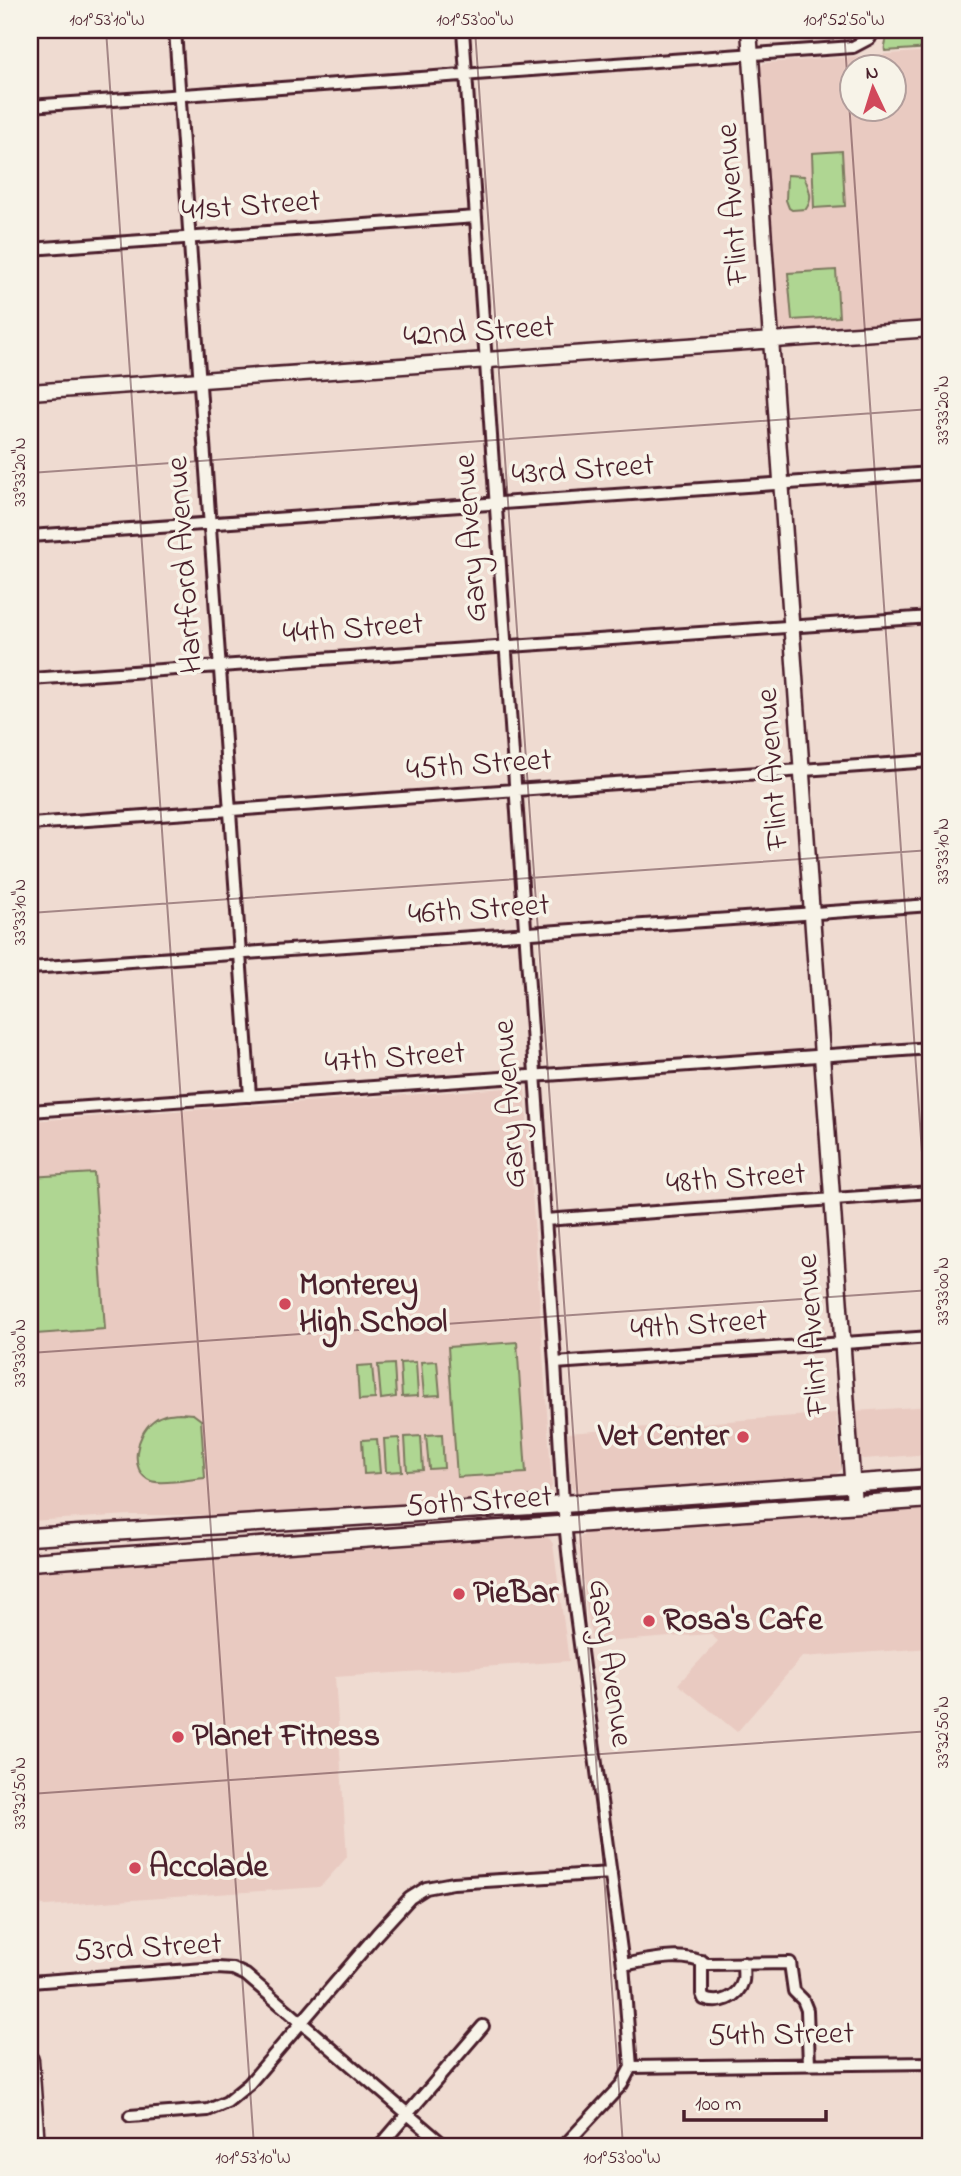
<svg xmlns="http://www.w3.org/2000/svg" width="961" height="2176" viewBox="0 0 961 2176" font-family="'Indie Flower',sans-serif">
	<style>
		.built { fill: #e9cac1; fill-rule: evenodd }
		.green { fill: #afd692; stroke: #7c7a5e; stroke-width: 2 }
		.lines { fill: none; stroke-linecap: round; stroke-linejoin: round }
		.minor-casing { stroke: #4a1f2b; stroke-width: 16 }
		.tertiary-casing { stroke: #4a1f2b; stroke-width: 19 }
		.secondary-casing { stroke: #4a1f2b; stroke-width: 21 }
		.minor { stroke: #f7f3e8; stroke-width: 10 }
		.tertiary { stroke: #f7f3e8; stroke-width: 14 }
		.secondary { stroke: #f7f3e8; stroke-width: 16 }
		.ticks { fill: none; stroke: #4a1f2b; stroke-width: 2; stroke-opacity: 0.45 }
		.poi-dot { fill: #d1495b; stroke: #f7f3e8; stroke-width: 2.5 }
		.labels { text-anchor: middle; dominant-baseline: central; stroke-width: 7; stroke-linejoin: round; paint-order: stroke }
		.street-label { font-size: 32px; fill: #4a1f2b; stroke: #f7f3e8 }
		.poi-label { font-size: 32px; font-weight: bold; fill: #4a1f2b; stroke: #f7f3e8; text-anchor: start }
		.neatline { fill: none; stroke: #4a1f2b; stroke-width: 2.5 }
		.ticks-label { font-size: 18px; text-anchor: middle; fill: #4a1f2b }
	</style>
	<rect width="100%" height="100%" fill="#efdbd1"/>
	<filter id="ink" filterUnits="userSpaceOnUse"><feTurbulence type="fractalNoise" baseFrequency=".0143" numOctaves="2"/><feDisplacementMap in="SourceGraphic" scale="14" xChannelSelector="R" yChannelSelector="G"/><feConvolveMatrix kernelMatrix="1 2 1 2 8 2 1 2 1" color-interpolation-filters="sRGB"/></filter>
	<g filter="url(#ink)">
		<path class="built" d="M931 51V321L782 331 779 329 760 67 764 63ZM852 66H894V108H852Z
			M520 1087 525 1090 552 1486 548 1494 543 1497 252 1515H130L30 1521V1121Z
			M931 1406V1454L863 1459 858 1456 855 1411Z
			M836 1413 841 1470 834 1476 584 1494 576 1492 571 1487 568 1433Z
			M931 1508V1648L802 1657 737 1732 678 1684 718 1641 710 1634 592 1643 578 1545 579 1539 585 1533Z
			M543 1535 550 1539 553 1544 569 1661 335 1677 347 1857 323 1884 319 1887 46 1906 37 1903 30 1788V1572L48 1568Z"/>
		<path class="green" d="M886 30H931V48L885 51C883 45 889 39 886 30Z
			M842 151 845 206 814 208 812 153Z
			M787 175 804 176C809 189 814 197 806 209L792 210 789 208 786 200Z
			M836 270 839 317 792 320 788 273Z
			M94 1173 105 1329 36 1334 30 1252V1177Z
			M517 1342 526 1473 457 1477 448 1347Z
			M437 1361 440 1395 424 1396 421 1362Z
			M416 1362 418 1396 402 1397 400 1363Z
			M394 1364 396 1397 381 1399 378 1365Z
			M372 1365 375 1399 359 1400 357 1366Z
			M179 1413 193 1414 201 1420 205 1478C192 1479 162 1485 151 1481 127 1471 137 1433 153 1421 161 1414 170 1414 179 1413Z
			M442 1434 444 1468 429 1469 426 1435Z
			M421 1436 423 1470 407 1471 405 1437Z
			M399 1438 402 1471 386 1472 384 1439Z
			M377 1439 380 1473 364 1474 362 1440Z"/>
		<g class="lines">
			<g class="minor-casing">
				<path id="minor" d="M175 30 250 1096
					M463 30 555 1363 563 1504 570 1570 623 1965 631 2067 622 2084 564 2146
					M30 106 853 47 870 38
					M30 249 476 217
					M30 536 931 473
					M30 679 931 617
					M30 824 931 761
					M30 968 931 905
					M30 1111 931 1048
					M545 1220 931 1192
					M555 1363 931 1337
					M702 1961V1994L704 1999C719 2005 738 1998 743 1981 744 1976 743 1969 743 1963
					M623 1965C650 1960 681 1951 707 1964L790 1963 794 1991 803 2000 807 2010 809 2064
					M30 1982 217 1968 233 1969 246 1975 445 2146
					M631 2067 931 2063
					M130 2116 208 2110 227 2102 249 2084 377 1934 410 1898 426 1888 453 1883 611 1873
					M380 2146 483 2026"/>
			</g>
			<g class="tertiary-casing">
				<path id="tertiary" d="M749 30 854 1505
					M30 392 931 329"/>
			</g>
			<g class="secondary-casing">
				<path id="secondary" d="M30 1537 563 1504 931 1478
					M30 1562 931 1499
					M30 2060 36 2146"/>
			</g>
			<use href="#minor" class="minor"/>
			<use href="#tertiary" class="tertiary"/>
			<use href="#secondary" class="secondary"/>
		</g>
	</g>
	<path class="ticks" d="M106 30 254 2146M475 30 623 2146M844 30 931 1282M30 32 62 30M30 473 931 409M30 913 931 850M30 1353 931 1290M30 1794 931 1731"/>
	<g class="poi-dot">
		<circle cx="285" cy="1304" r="7"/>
		<circle cx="743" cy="1437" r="7"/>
		<circle cx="459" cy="1594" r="7"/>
		<circle cx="649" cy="1621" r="7"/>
		<circle cx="178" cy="1737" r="7"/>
		<circle cx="135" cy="1868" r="7"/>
	</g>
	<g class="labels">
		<g class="street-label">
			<text transform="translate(734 204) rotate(-94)">Flint Avenue</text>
			<text transform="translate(251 207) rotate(-4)">41st Street</text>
			<text transform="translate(479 333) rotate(-4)">42nd Street</text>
			<text transform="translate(583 471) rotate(-4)">43rd Street</text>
			<text transform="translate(472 538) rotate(-94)">Gary Avenue</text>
			<text transform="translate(186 565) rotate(-94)">Hartford Avenue</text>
			<text transform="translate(353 630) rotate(-4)">44th Street</text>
			<text transform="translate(479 766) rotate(-4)">45th Street</text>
			<text transform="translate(774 769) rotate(-94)">Flint Avenue</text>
			<text transform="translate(479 911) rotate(-4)">46th Street</text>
			<text transform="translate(395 1059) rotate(-4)">47th Street</text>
			<text transform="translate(511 1104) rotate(-94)">Gary Avenue</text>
			<text transform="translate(736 1180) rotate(-4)">48th Street</text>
			<text transform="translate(699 1326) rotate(-4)">49th Street</text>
			<text transform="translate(814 1335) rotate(-94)">Flint Avenue</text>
			<text transform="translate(479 1503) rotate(-4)">50th Street</text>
			<text transform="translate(609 1663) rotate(82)">Gary Avenue</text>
			<text transform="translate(148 1949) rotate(-3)">53rd Street</text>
			<text transform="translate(781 2036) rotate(-1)">54th Street</text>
		</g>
		<g class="poi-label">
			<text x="299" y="1286">Monterey<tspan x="299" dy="37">High School</tspan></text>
			<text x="729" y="1437" text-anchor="end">Vet Center</text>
			<text x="473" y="1594">PieBar</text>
			<text x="663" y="1621">Rosa's Cafe</text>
			<text x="192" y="1737">Planet Fitness</text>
			<text x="149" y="1868">Accolade</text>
		</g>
	</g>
	<rect width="961" height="2176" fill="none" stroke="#f7f3e8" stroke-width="77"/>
	<g transform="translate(873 88) rotate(356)"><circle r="33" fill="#f7f3e8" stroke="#b29e9c" stroke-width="2"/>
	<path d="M0-5L12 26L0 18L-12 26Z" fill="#d1495b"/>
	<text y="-10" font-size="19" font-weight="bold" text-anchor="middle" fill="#4a1f2b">N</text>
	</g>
	<path d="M684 2110v10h142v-10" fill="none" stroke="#4a1f2b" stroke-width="3.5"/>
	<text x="695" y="2110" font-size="21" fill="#4a1f2b" stroke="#f7f3e8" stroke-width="5" paint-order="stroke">100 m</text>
	<rect x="38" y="38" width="884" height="2100" class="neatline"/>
	<g class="ticks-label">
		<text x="107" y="25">101°53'10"W</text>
		<text x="475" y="25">101°53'00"W</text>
		<text x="844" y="25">101°52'50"W</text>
		<text transform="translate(942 410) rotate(-90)" y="6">33°33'20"N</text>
		<text transform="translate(19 472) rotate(-90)" y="6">33°33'20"N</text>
		<text transform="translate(942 851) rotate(-90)" y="6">33°33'10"N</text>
		<text transform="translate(19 912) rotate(-90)" y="6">33°33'10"N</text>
		<text transform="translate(942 1291) rotate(-90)" y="6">33°33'00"N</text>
		<text transform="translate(19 1353) rotate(-90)" y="6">33°33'00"N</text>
		<text transform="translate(942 1732) rotate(-90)" y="6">33°32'50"N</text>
		<text transform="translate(19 1793) rotate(-90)" y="6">33°32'50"N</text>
		<text x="253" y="2163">101°53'10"W</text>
		<text x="622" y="2163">101°53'00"W</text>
	</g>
</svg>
